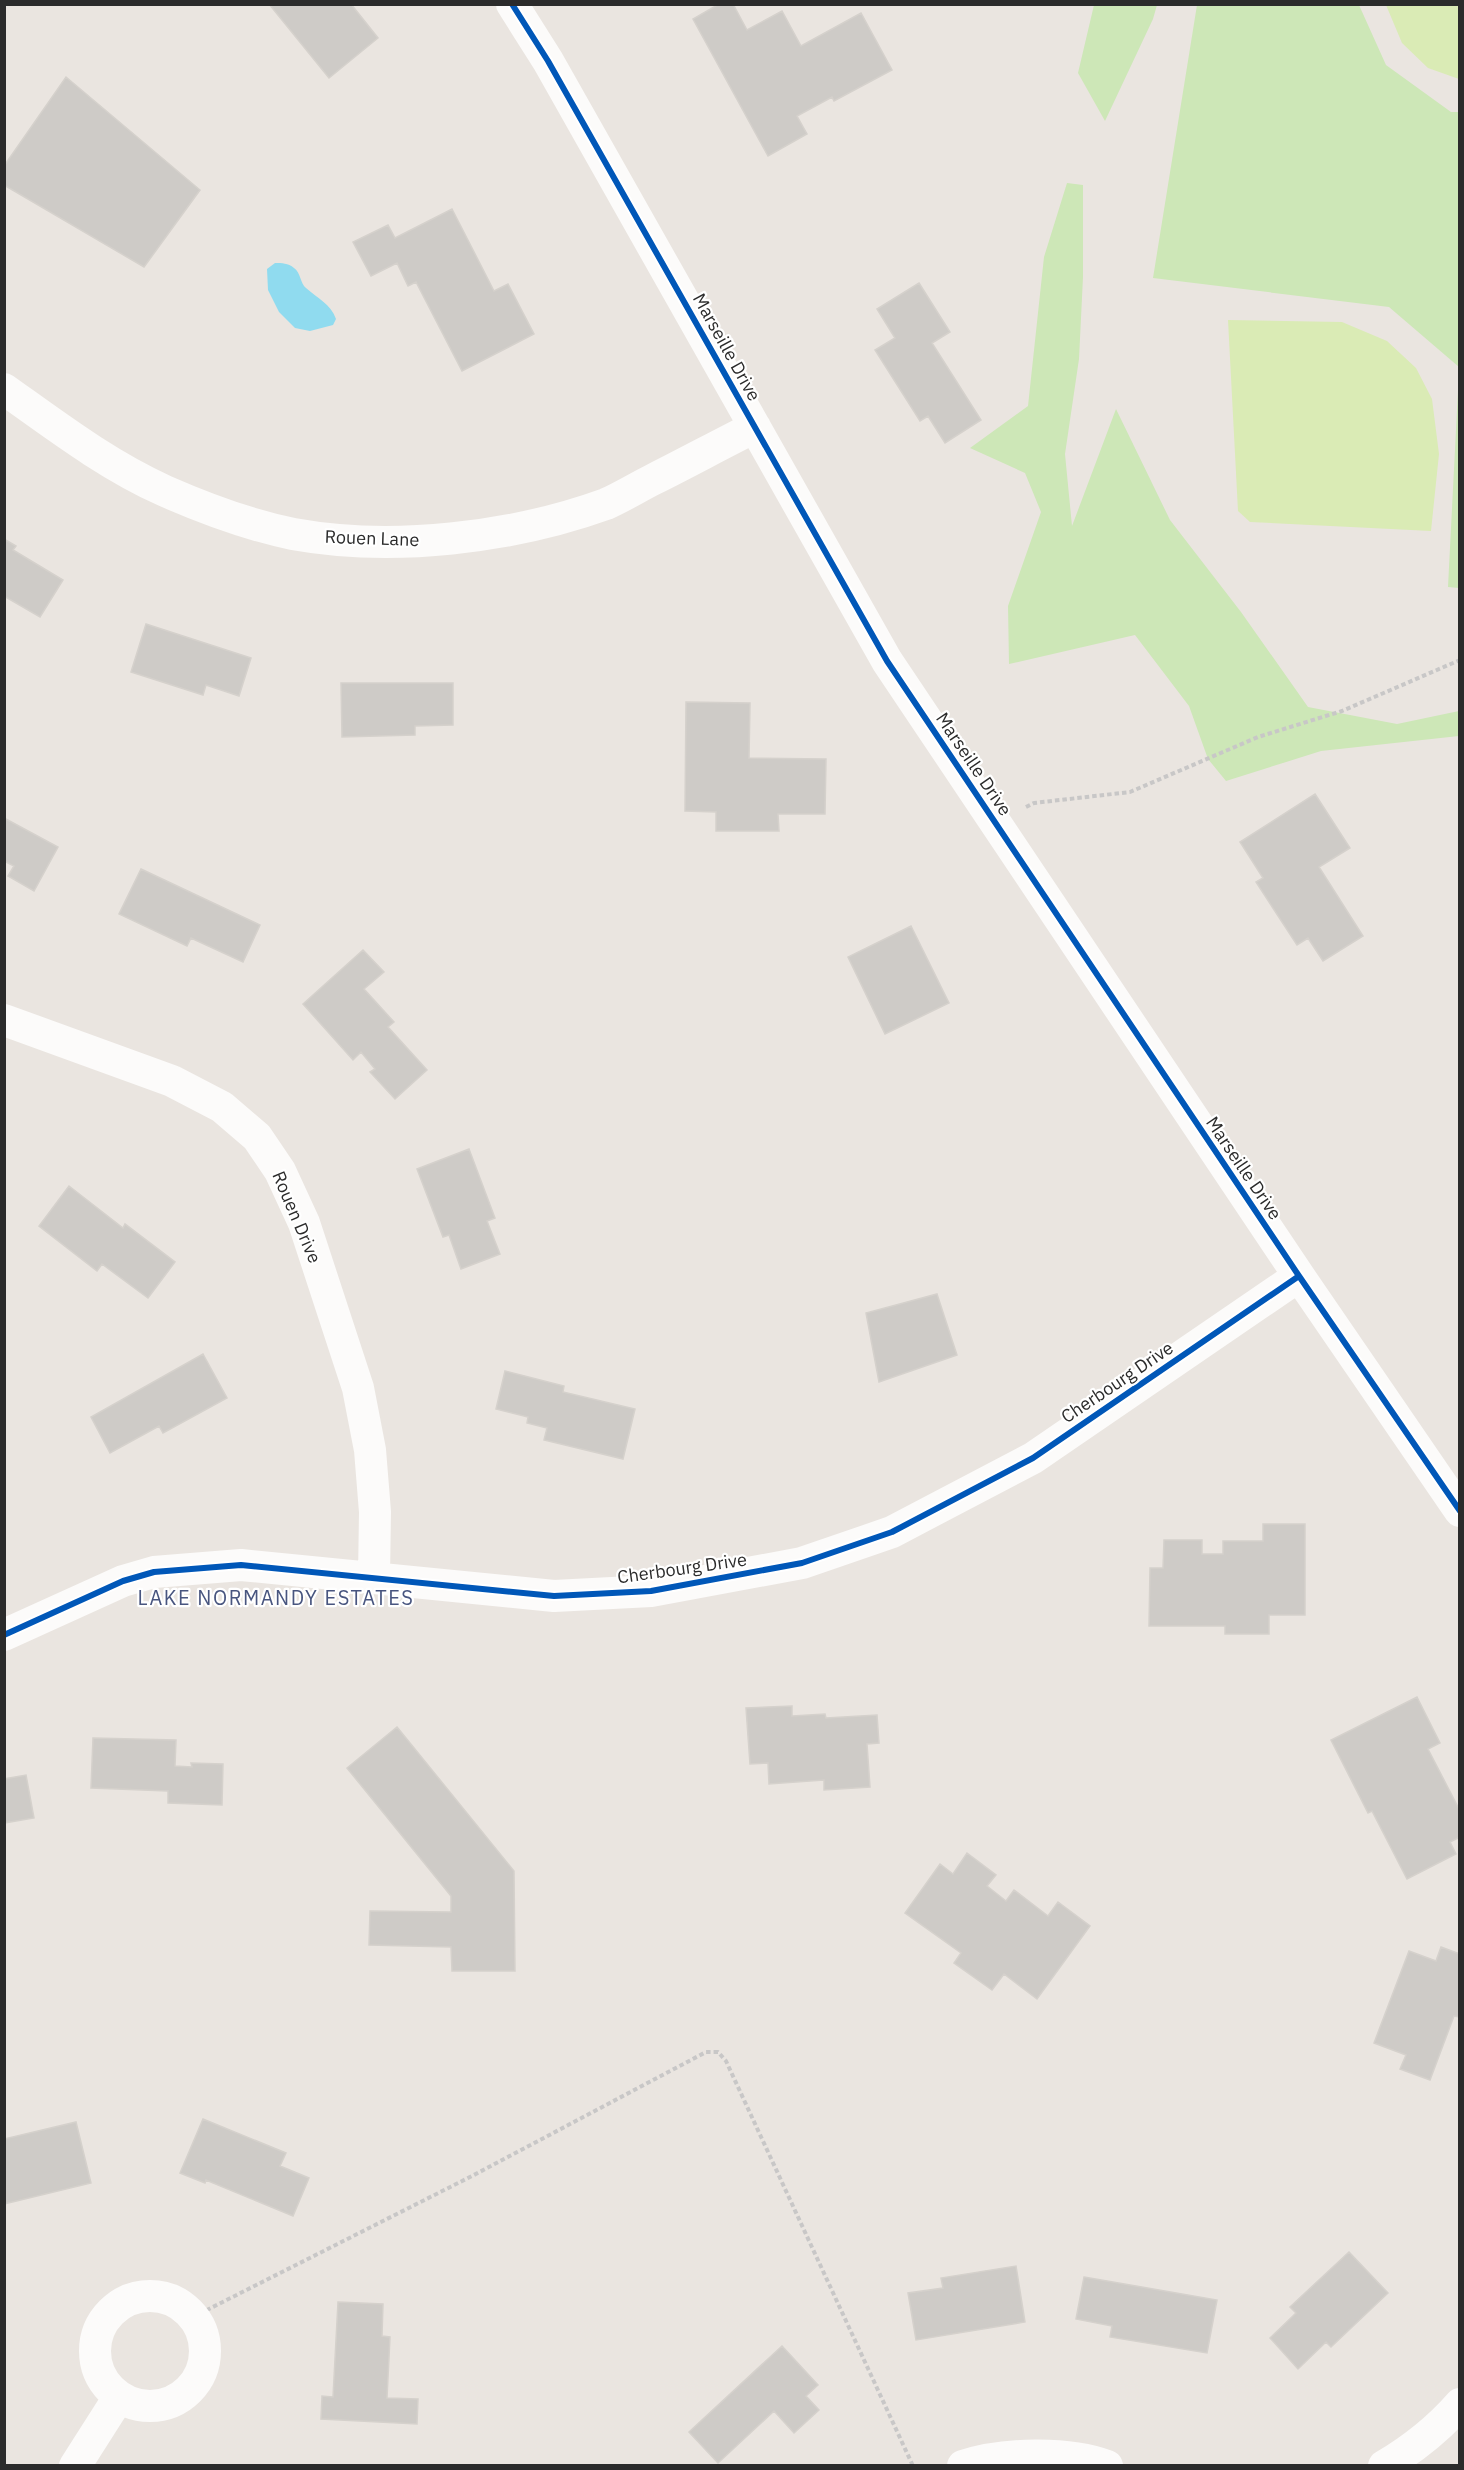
<svg xmlns="http://www.w3.org/2000/svg" width="1464" height="2470" viewBox="0 0 1464 2470" font-family="'IBM Plex Sans',sans-serif">
	<style>
		.green { fill: #cde7b7 }
		.pitch { fill: #daebb5 }
		.water { fill: #90dbef }
		.building { fill: #cecbc7; stroke: #d5d1cc; stroke-width: 1.5 }
		.lines { fill: none; stroke-linecap: round; stroke-linejoin: round }
		.path { stroke: #c8c7c7; stroke-width: 4; stroke-dasharray: 4.5 3; stroke-linecap: butt }
		.minor { stroke: #fcfbfa; stroke-width: 32 }
		.cycleway-casing { stroke: #fff; stroke-width: 10 }
		.cycleway { stroke: #0057b8; stroke-width: 6 }
		.labels { text-anchor: middle; dominant-baseline: central; stroke-width: 4.5; stroke-linejoin: round; paint-order: stroke }
		.street-label { font-size: 18px; fill: #2b2b2b; stroke: #fff }
		.neighbourhood-label { font-size: 20px; letter-spacing: 1.5px; fill: #48557f; stroke: #fff }
	</style>
	<rect width="100%" height="100%" fill="#eae5e0"/>
	<path class="green" d="M1094 5H1157L1153 19 1105 121 1078 73Z
		M1197 5H1359L1386 65 1451 112H1459V367L1389 307 1153 278Z
		M1067 183 1083 185V277L1079 359 1065 454 1072 526 1116 409 1170 520 1241 612 1308 707 1397 724 1459 711V736L1321 751 1226 781 1208 759 1189 706 1135 635 1009 664 1008 606 1041 512 1025 473 970 448 1028 406 1044 257Z
		M1459 371V588L1448 587Z"/>
	<path class="pitch" d="M1386 5H1459V79L1428 68 1402 43Z
		M1228 320 1342 322 1387 341 1416 368 1432 399 1439 454 1431 531 1250 522 1238 511Z"/>
	<path class="water" d="M275 263C282 263 288 263 294 268 301 273 300 283 306 288 317 298 331 304 336 319L333 325 310 331 295 328 279 312 268 290 267 269Z"/>
	<path class="building" d="M269 4H351L378 38 329 78Z
		M719 4H733L747 30 782 11 801 46 861 13 892 70 834 101 832 97 797 116 807 134 768 156 693 19Z
		M66 77 200 190 144 267 4 185V166Z
		M452 209 494 291 508 284 534 334 462 371 416 282 408 286 397 263 371 276 353 242 388 225 395 238Z
		M919 283 950 332 932 343 981 420 945 443 928 416 920 421 875 350 895 338 877 309Z
		M4 539 16 546 13 550 63 580 40 617 4 596Z
		M146 624 251 658 239 696 206 685 203 695 131 672Z
		M341 683H453V725L415 726V735L342 737Z
		M686 702 750 703 749 758 826 759 825 814H778L779 831H716V812L685 811Z
		M1315 794 1350 848 1319 867 1363 936 1323 961 1308 938 1297 945 1256 882 1263 878 1240 842Z
		M4 818 58 847 34 891 8 876 14 866 4 861Z
		M141 869 260 925 243 962 191 938 187 946 119 914Z
		M911 926 949 1003 885 1034 848 957Z
		M363 950 384 972 364 989 394 1022 388 1027 427 1070 395 1099 370 1072 375 1069 361 1052 353 1060 303 1004Z
		M469 1149 495 1218 487 1221 500 1254 461 1269 449 1235 443 1237 417 1169Z
		M69 1186 123 1228 125 1224 175 1262 148 1298 102 1264 97 1271 39 1226Z
		M937 1294 957 1355 879 1382 866 1313Z
		M203 1354 227 1398 163 1433 159 1426 110 1453 91 1417Z
		M505 1371 564 1386 563 1392 635 1409 623 1459 544 1440 547 1428 527 1423 528 1417 496 1409Z
		M1263 1524H1305V1615H1269V1634H1225V1626H1149L1150 1568H1163L1164 1540H1202V1554H1223V1541H1263Z
		M1417 1697 1440 1743 1428 1749 1460 1811V1837L1450 1842 1456 1854 1407 1879 1372 1811 1368 1813 1331 1740Z
		M792 1706V1716L825 1714 826 1718 877 1715 879 1743 867 1744 870 1787 824 1790V1780L769 1784 768 1763 750 1764 746 1708Z
		M397 1727 514 1871 515 1971H452L451 1947 369 1945 370 1911 451 1912V1896L347 1768Z
		M93 1738 176 1740 175 1766 192 1767 191 1763 223 1764 222 1805 168 1803V1791L91 1788Z
		M26 1775 34 1818 4 1823V1779Z
		M967 1853 996 1875 987 1886 1006 1901 1014 1890 1048 1916 1058 1902 1090 1926 1037 1999 1004 1974 992 1990 954 1963 961 1953 905 1913 940 1864 953 1874Z
		M1441 1947 1460 1954V2017L1454 2016 1430 2080 1400 2069 1406 2055 1374 2043 1409 1951 1436 1961Z
		M203 2119 286 2153 280 2166 309 2178 293 2216 206 2180 205 2183 180 2173Z
		M76 2122 91 2183 4 2204V2139Z
		M1349 2252 1388 2293 1331 2347 1326 2342 1298 2369 1270 2338 1296 2313 1290 2307Z
		M1016 2266 1025 2322 916 2340 908 2293 943 2288 941 2278Z
		M1084 2277 1217 2300 1207 2353 1110 2337 1112 2326 1076 2319Z
		M338 2302 383 2304 382 2336 390 2337 387 2398 418 2399 417 2424 321 2419 322 2396 333 2397Z
		M782 2346 818 2385 806 2396 819 2410 794 2433 774 2411 718 2463 689 2432Z"/>
	<g class="lines">
		<path class="path" d="M1026 807 1034 803 1130 792 1258 737 1342 711 1460 660
			M193 2317 472 2176 706 2052H718L726 2061 913 2466"/>
		<path class="minor" d="M512 4 548 61 887 661 1299 1276 1460 1511
			M4 389C56 426 107 465 165 491 206 509 249 525 293 534 392 552 512 538 606 504 622 497 638 487 654 479 688 462 721 444 755 427
			M4 1020 172 1081 222 1107 257 1137 280 1171 304 1223 358 1388 370 1450 375 1512 374 1577
			M4 1635 123 1581 154 1572 241 1565 554 1596 651 1591 802 1563 892 1532 1033 1458 1299 1276
			M95 2351a55 55 0 1 1 110 0a55 55 0 1 1-110 0Z
			M75 2466 119 2397
			M963 2466C1002 2453 1068 2451 1107 2466
			M1384 2466C1413 2449 1438 2429 1460 2404"/>
		<g class="cycleway-casing">
			<path id="cycleway" d="M512 4 548 61 887 661 1299 1276 1460 1511
				M4 1635 123 1581 154 1572 241 1565 554 1596 651 1591 802 1563 892 1532 1033 1458 1299 1276"/>
		</g>
		<use href="#cycleway" class="cycleway"/>
	</g>
	<g class="labels">
		<g class="street-label">
			<text transform="translate(727 347) rotate(61)">Marseille Drive</text>
			<text transform="translate(372 538) rotate(2)">Rouen Lane</text>
			<text transform="translate(974 764) rotate(56)">Marseille Drive</text>
			<text transform="translate(1244 1168) rotate(56)">Marseille Drive</text>
			<text transform="translate(297 1217) rotate(67)">Rouen Drive</text>
			<text transform="translate(1117 1382) rotate(-34)">Cherbourg Drive</text>
			<text transform="translate(682 1568) rotate(-8)">Cherbourg Drive</text>
		</g>
		<g class="neighbourhood-label">
			<text x="276" y="1597">LAKE NORMANDY ESTATES</text>
		</g>
	</g>
	<rect width="1464" height="2470" fill="none" stroke="#2b2b2b" stroke-width="12"/>
</svg>
